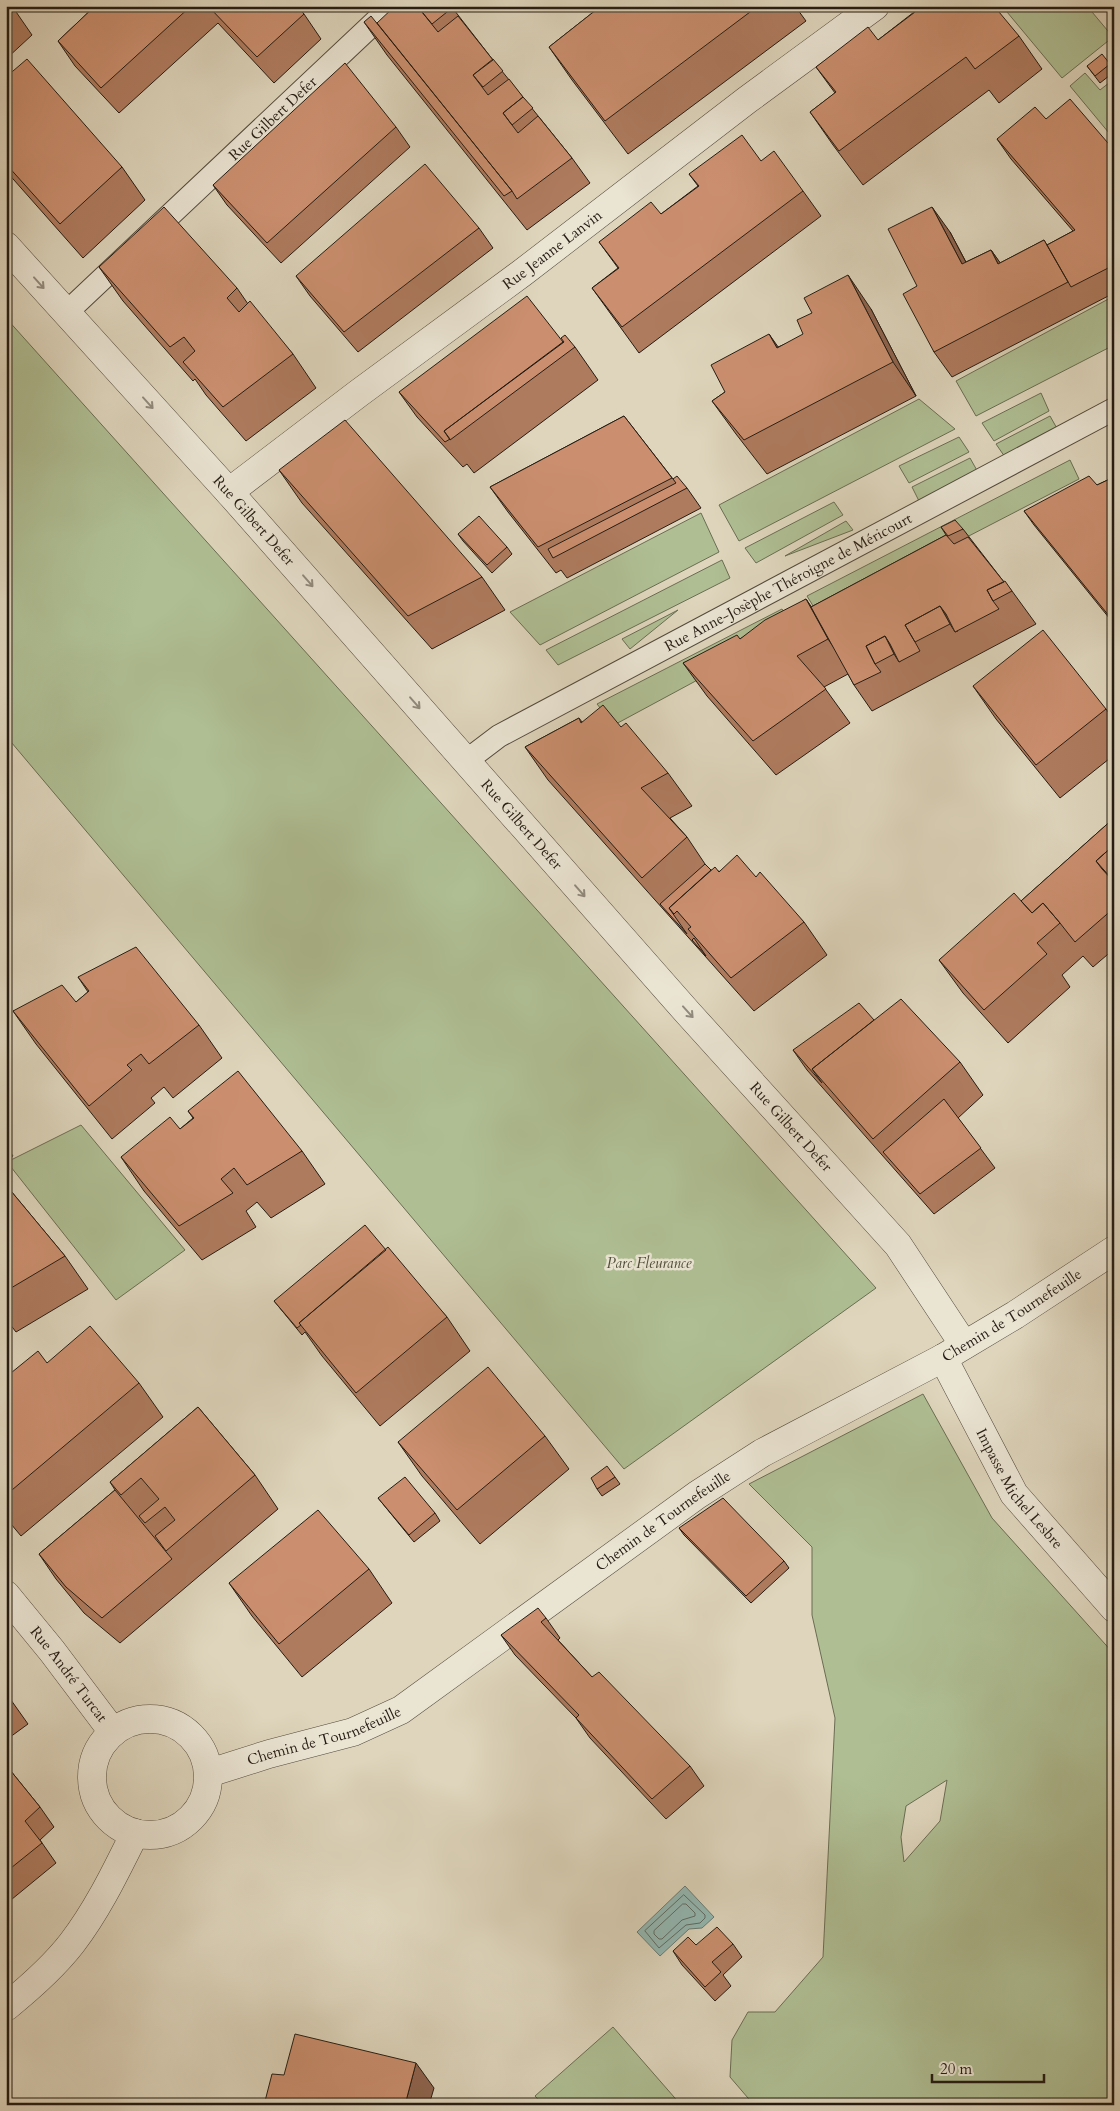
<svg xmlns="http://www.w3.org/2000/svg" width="1120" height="2111" viewBox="0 0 1120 2111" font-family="Cardo,serif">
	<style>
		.green { fill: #afbe93; stroke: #6a6d53; fill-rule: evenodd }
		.water { fill: #93b8b3; stroke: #677a73 }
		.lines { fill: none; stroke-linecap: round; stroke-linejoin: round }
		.shore { stroke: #5c6a63; stroke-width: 1 }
		.pedestrian-casing { stroke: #534a3d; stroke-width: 24 }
		.minor-casing { stroke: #534a3d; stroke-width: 29 }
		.tertiary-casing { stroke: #534a3d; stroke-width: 29 }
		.pedestrian { stroke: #eae4d3; stroke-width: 22 }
		.minor { stroke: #eae4d3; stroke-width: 28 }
		.tertiary { stroke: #eae4d3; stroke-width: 28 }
		.wall { fill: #af7b5f; stroke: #251c13 }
		.shaded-wall { fill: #8e644e; stroke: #251c13 }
		.building { fill: #cb8f6f; stroke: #251c13 }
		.oneway { stroke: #918a7d }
		.labels { text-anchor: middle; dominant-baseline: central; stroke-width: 5; stroke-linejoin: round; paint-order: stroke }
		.street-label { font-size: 15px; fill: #251c13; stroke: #eae4d3 }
		.park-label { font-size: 15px; font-style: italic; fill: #4e4d39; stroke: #eae4d3 }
	</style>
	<rect width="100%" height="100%" fill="#ded5bc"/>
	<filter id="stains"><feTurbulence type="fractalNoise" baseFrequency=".004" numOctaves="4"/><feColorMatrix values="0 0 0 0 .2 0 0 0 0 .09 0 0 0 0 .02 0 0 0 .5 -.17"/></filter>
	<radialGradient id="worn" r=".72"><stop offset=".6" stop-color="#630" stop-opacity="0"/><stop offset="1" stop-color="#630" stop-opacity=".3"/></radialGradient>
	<path class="green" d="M1002 6H1087L1113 37 1062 78Z
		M1085 73 1100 90 1114 79V139L1070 86Z
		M1114 296V345L976 416 956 381Z
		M6 318 876 1288 624 1469 6 736Z
		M1041 393 1049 411 994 441 982 423Z
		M919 399 955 429 739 541 719 505Z
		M1050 416 1059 432 1007 460 996 444Z
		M959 437 969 452 909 483 899 466Z
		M970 458 979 474 919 501 912 487Z
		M1070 460 1079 479 818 614 807 596Z
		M834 502 843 515 756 563 745 548Z
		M701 513 719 552 540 645 510 612Z
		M846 521 853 530 785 556Z
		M722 560 730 578 558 665 546 650Z
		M782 609 794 628 614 725 597 704Z
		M678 610 630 649 622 639Z
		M81 1125 185 1250 116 1300 7 1162Z
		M923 1394 992 1518 1114 1654V2105H754L730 2077 732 2040 748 2012H775L823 1957 835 1718 812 1615V1547L749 1484ZM947 1780 940 1821 904 1862 901 1837 906 1806Z
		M613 2027 681 2105H543L535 2096Z"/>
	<path class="water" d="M685 1886 714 1917 702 1928 689 1929 660 1956 637 1932Z"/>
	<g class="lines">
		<path class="shore" d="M684 1895 705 1915V1918L700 1923 686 1925 659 1948 645 1931Z
			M683 1904H686L695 1913V1916L682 1920 662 1939H659L654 1934V1931Z"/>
		<g class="pedestrian-casing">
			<g id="pedestrian">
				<path id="s1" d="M66 313 392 6"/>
				<path id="s2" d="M466 761 499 736 1114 409"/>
			</g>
		</g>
		<g class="minor-casing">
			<g id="minor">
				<path id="s3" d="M6 246 229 492 688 1013 898 1245 964 1345"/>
				<path id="s4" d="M229 492 359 393 522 273 747 100 875 6"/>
				<path id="s5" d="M943 1358 1014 1494 1114 1608"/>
				<path id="s6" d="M6 1595 52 1651 113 1732"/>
			</g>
		</g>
		<g class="tertiary-casing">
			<g id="tertiary">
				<circle cx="150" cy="1777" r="58"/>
				<path id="s7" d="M209 1773 269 1754 353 1732 401 1710 697 1495 762 1453 943 1358 1015 1315 1114 1250"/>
				<path d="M6 2007C27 1990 55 1965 72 1943 98 1909 116 1871 135 1833"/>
			</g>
		</g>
		<use href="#pedestrian" class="pedestrian"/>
		<use href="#minor" class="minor"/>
		<use href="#tertiary" class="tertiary"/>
	</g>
	<path class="wall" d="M6 6H12L32 35 6 59Z
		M95 6H297L304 14 321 39 274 83 218 23 119 113 75 66 58 41Z
		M451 6 493 60 572 158 590 183 527 230 387 55 364 22 377 23Z
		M601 6H795L806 21 628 154 572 80 549 47Z
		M910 6 1019 36 1042 69 999 103 989 90 863 185 833 145 810 112 835 93 816 67 878 40 914 12Z
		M1110 64 1114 69V72L1100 83 1087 66Z
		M6 77 122 167 145 200 83 258 6 171Z
		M1046 119 1114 150V293L952 377 934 352 917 286 950 232 966 262 991 250 1000 263 1044 240 1047 245 1073 231 1011 159 997 139Z
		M396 127 410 147 281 263 227 205 213 185Z
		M761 161 803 191 821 216 639 353 592 288 618 268 599 242 661 214 698 186 689 174Z
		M479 228 493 248 358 352 310 296 296 276Z
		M99 267 237 288 248 304 293 354 316 388 246 441 206 395 195 379 193 381 123 301Z
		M871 309 916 396 767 474 736 434 712 401 725 392 778 347Z
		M563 342 575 347 598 380 474 473 467 464 463 467 417 417 399 392Z
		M624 416 673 479 687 488 701 508 567 578 561 570 556 573 508 512 490 487Z
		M279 470 482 577 505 610 432 649 302 503Z
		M1114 477V624L1034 525 1024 511 1097 485Z
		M941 527 963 529 1004 582 1012 591 1036 624 872 711 854 685 848 674 824 687 850 723 776 775 707 696 683 663 740 639 806 599 811 607 946 535Z
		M458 534 507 547 512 554 492 573 463 541Z
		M973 686 1106 709 1114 720V755L1060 798 996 719Z
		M579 718 582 722 621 727 668 773 692 806 670 818 687 837 705 864 711 870 756 877 804 922 827 955 754 1011 548 780 525 747Z
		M1114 818V949L1093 967 1083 956 1062 975 1070 987 1008 1043 963 993 939 960 1021 901Z
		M78 977 199 1025 222 1058 173 1098 164 1087 151 1098 155 1103 112 1139 36 1044 13 1011 76 1002 88 992Z
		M874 1020 960 1062 983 1095 958 1118 995 1168 934 1214 807 1070 793 1050Z
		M188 1111 302 1151 325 1184 271 1218 257 1202 246 1211 256 1227 202 1260 144 1191 121 1157 180 1129 193 1118Z
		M6 1146 13 1156 6 1162Z
		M6 1185 65 1256 88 1289 16 1332 6 1319Z
		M386 1250 447 1317 470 1351 380 1426 322 1356 305 1332 302 1335 274 1301Z
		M47 1363 139 1383 163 1417 21 1536 6 1518V1377Z
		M198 1407 255 1475 278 1509 120 1643 84 1613 56 1579 39 1554 115 1490 110 1482Z
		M545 1436 569 1469 480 1544 422 1476 398 1442Z
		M615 1477 620 1484 602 1496 597 1489Z
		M378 1498 435 1513 440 1521 414 1542Z
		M679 1528 784 1561 789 1568 751 1603 684 1535Z
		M369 1569 392 1603 302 1677 252 1616 229 1583Z
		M546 1618 560 1638 558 1640 592 1677 690 1766 704 1786 666 1819 590 1738 576 1718 515 1655 501 1635Z
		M6 1693 28 1724 6 1740Z
		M6 1765 40 1807 54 1827 40 1840 56 1863 6 1904Z
		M733 1944 742 1957 723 1975 731 1986 715 2001 682 1965 673 1951 696 1945Z"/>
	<path class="shaded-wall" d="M932 207 950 232 980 289 962 264Z
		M991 250 1009 275 998 264Z
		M848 275 871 309 916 396 893 362Z
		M769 334 793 368 777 348Z
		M806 599 829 632 851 673 828 639Z
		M940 606 958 631 955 632 950 624Z
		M885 636 902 660 899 662 894 654Z
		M416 2063 434 2088 429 2105H405Z"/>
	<path class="building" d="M95 6H191L101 88 58 41Z
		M208 6H297L304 14 257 57Z
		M395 6H430L422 12 438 32 458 16 493 60 473 75 488 95 509 79 523 97 503 113 518 133 538 116 572 158 517 199 512 191 377 23Z
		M430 6H451L452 8 432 24 422 12Z
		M601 6H758L605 121 549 47Z
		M911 6H994L1019 36 975 69 966 57 839 151 810 112 836 92 816 67 868 27 878 40 915 12Z
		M371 16 512 191 504 196 364 22Z
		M1102 54 1110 64 1095 76 1087 66Z
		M27 59 122 167 60 224 6 164V77Z
		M493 59 503 71 483 87 473 75Z
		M345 63 396 127 267 243 213 185Z
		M523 97 533 108 512 125 503 113Z
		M1070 99 1114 150V265L1071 287 1047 245 1075 230 997 139 1035 107 1046 119Z
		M742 135 761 161 774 151 803 191 622 327 592 288 619 268 599 242 651 202 661 214 699 186 689 174Z
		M425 164 479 228 344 332 296 276Z
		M164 207 237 288 227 298 239 312 250 301 293 354 223 407 183 362 195 351 184 337 170 347 99 267Z
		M932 207 962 264 991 250 998 264 1044 240 1068 282 934 352 903 294 917 286 888 229Z
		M848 275 893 362 744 440 712 401 725 392 711 365 769 334 777 348 803 334 797 320 812 313 804 298Z
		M527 296 563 342 444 431 450 439 445 442 399 392Z
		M565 335 575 347 450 440 444 431 564 342 561 338Z
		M624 416 672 478 538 547 490 487Z
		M345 420 482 577 408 616 279 470Z
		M677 476 687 488 553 558 548 549 676 483 673 479Z
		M1089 476 1097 485 1114 477V622L1024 511Z
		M479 516 507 547 487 565 458 534Z
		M955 520 963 529 948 536 941 527Z
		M946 535 954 544 968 537 1004 582 987 590 993 601 999 609 955 632 946 614 940 606 905 625 915 642 920 651 899 662 890 644 885 636 866 646 875 664 881 672 854 685 811 607Z
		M1005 581 1012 591 993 601 987 590Z
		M806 599 828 639 797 656 826 689 753 741 683 663 737 635 740 639 765 620Z
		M940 606 950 624 915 642 905 625Z
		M1043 630 1106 709 1036 765 973 686Z
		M885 636 894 654 875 664 866 646Z
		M603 705 621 727 626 723 668 773 641 788 687 837 642 878 525 747 579 718 581 723Z
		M1114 818V845L1096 861 1102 869 1114 882V908L1075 942 1067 932 1060 923 1043 903 1032 913 1021 901Z
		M1114 845V875L1111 878 1096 861Z
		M737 855 756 877 760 872 804 922 731 978 688 929 691 927 677 911 674 914 669 908 715 867 719 872Z
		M705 864 711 870 669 908 687 934 660 904Z
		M1014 893 1032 913 1043 903 1060 923 1037 943 1047 954 984 1010 939 960Z
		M694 938 706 956 692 940Z
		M136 947 199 1025 149 1064 141 1054 127 1065 132 1070 89 1106 13 1011 62 985 76 1002 89 991 78 977Z
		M901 999 960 1062 873 1139 812 1069Z
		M859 1003 874 1020 812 1069 822 1083 793 1050Z
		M238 1071 302 1151 247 1185 234 1168 221 1179 233 1193 179 1226 121 1157 170 1117 180 1129 194 1118 188 1111Z
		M944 1099 981 1148 920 1194 883 1152Z
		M6 1185 65 1256 6 1291Z
		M365 1225 386 1250 299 1323 301 1325 297 1328 274 1301Z
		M388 1247 447 1317 356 1393 299 1323Z
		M90 1326 139 1383 6 1495V1377L38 1351 47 1363Z
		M488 1367 545 1436 457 1510 398 1442Z
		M198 1407 255 1475 166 1551 155 1536 175 1520 165 1507 145 1523 139 1516 159 1499 141 1478 121 1495 110 1482Z
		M607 1466 615 1477 597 1489 591 1478Z
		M405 1477 435 1513 409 1535 378 1498Z
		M115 1490 172 1559 102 1618 66 1587 39 1554Z
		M723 1498 784 1561 746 1596 679 1528Z
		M318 1510 369 1569 279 1644 229 1583Z
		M538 1608 546 1618 541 1622 592 1677 599 1672 690 1766 652 1799 576 1718 579 1715 501 1635Z
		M6 1765 40 1807 25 1821 42 1843 6 1872Z
		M717 1927 733 1944 712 1962 721 1972 705 1987 673 1951 688 1937 696 1945Z
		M295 2034 416 2063 405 2105H264L272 2074 284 2075Z"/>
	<defs><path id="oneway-shaft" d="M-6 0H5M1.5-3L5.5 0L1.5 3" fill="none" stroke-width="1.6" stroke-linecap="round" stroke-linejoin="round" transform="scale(1.25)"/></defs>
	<g class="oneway">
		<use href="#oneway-shaft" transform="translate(39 283) rotate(48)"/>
		<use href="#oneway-shaft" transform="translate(148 403) rotate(48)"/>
		<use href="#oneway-shaft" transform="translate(308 581) rotate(49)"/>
		<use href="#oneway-shaft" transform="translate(415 703) rotate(49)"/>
		<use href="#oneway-shaft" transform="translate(580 891) rotate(49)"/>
		<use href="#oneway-shaft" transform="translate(688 1012) rotate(48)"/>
	</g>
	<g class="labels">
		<g class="street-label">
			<text stroke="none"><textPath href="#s1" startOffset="284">Rue Gilbert Defer</textPath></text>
			<text stroke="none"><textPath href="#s4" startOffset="404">Rue Jeanne Lanvin</textPath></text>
			<text stroke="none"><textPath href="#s3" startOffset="370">Rue Gilbert Defer</textPath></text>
			<text stroke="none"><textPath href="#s2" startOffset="369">Rue Anne-Josèphe Théroigne de Méricourt</textPath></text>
			<text stroke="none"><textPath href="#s3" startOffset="775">Rue Gilbert Defer</textPath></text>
			<text stroke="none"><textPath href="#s3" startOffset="1180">Rue Gilbert Defer</textPath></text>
			<text stroke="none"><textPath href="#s7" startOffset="931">Chemin de Tournefeuille</textPath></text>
			<text stroke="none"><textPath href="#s5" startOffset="152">Impasse Michel Lesbre</textPath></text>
			<text stroke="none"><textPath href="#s7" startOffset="526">Chemin de Tournefeuille</textPath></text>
			<text stroke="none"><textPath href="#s6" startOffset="101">Rue André Turcat</textPath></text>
			<text stroke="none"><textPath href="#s7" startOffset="121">Chemin de Tournefeuille</textPath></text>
		</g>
		<g class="park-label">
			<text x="649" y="1263">Parc Fleurance</text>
		</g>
	</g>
	<rect width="1120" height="2111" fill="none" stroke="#ded5bc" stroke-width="25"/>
	<rect x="8" y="8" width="1105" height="2096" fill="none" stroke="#251c13" stroke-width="2.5"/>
	<rect x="12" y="12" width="1095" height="2086" fill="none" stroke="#251c13"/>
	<path d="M932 2074v8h112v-8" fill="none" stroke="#251c13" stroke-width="2.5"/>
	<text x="940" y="2074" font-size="15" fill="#251c13" stroke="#eae4d3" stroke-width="4" paint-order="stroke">20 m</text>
	<rect width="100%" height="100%" filter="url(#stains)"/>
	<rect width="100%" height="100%" fill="url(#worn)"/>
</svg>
